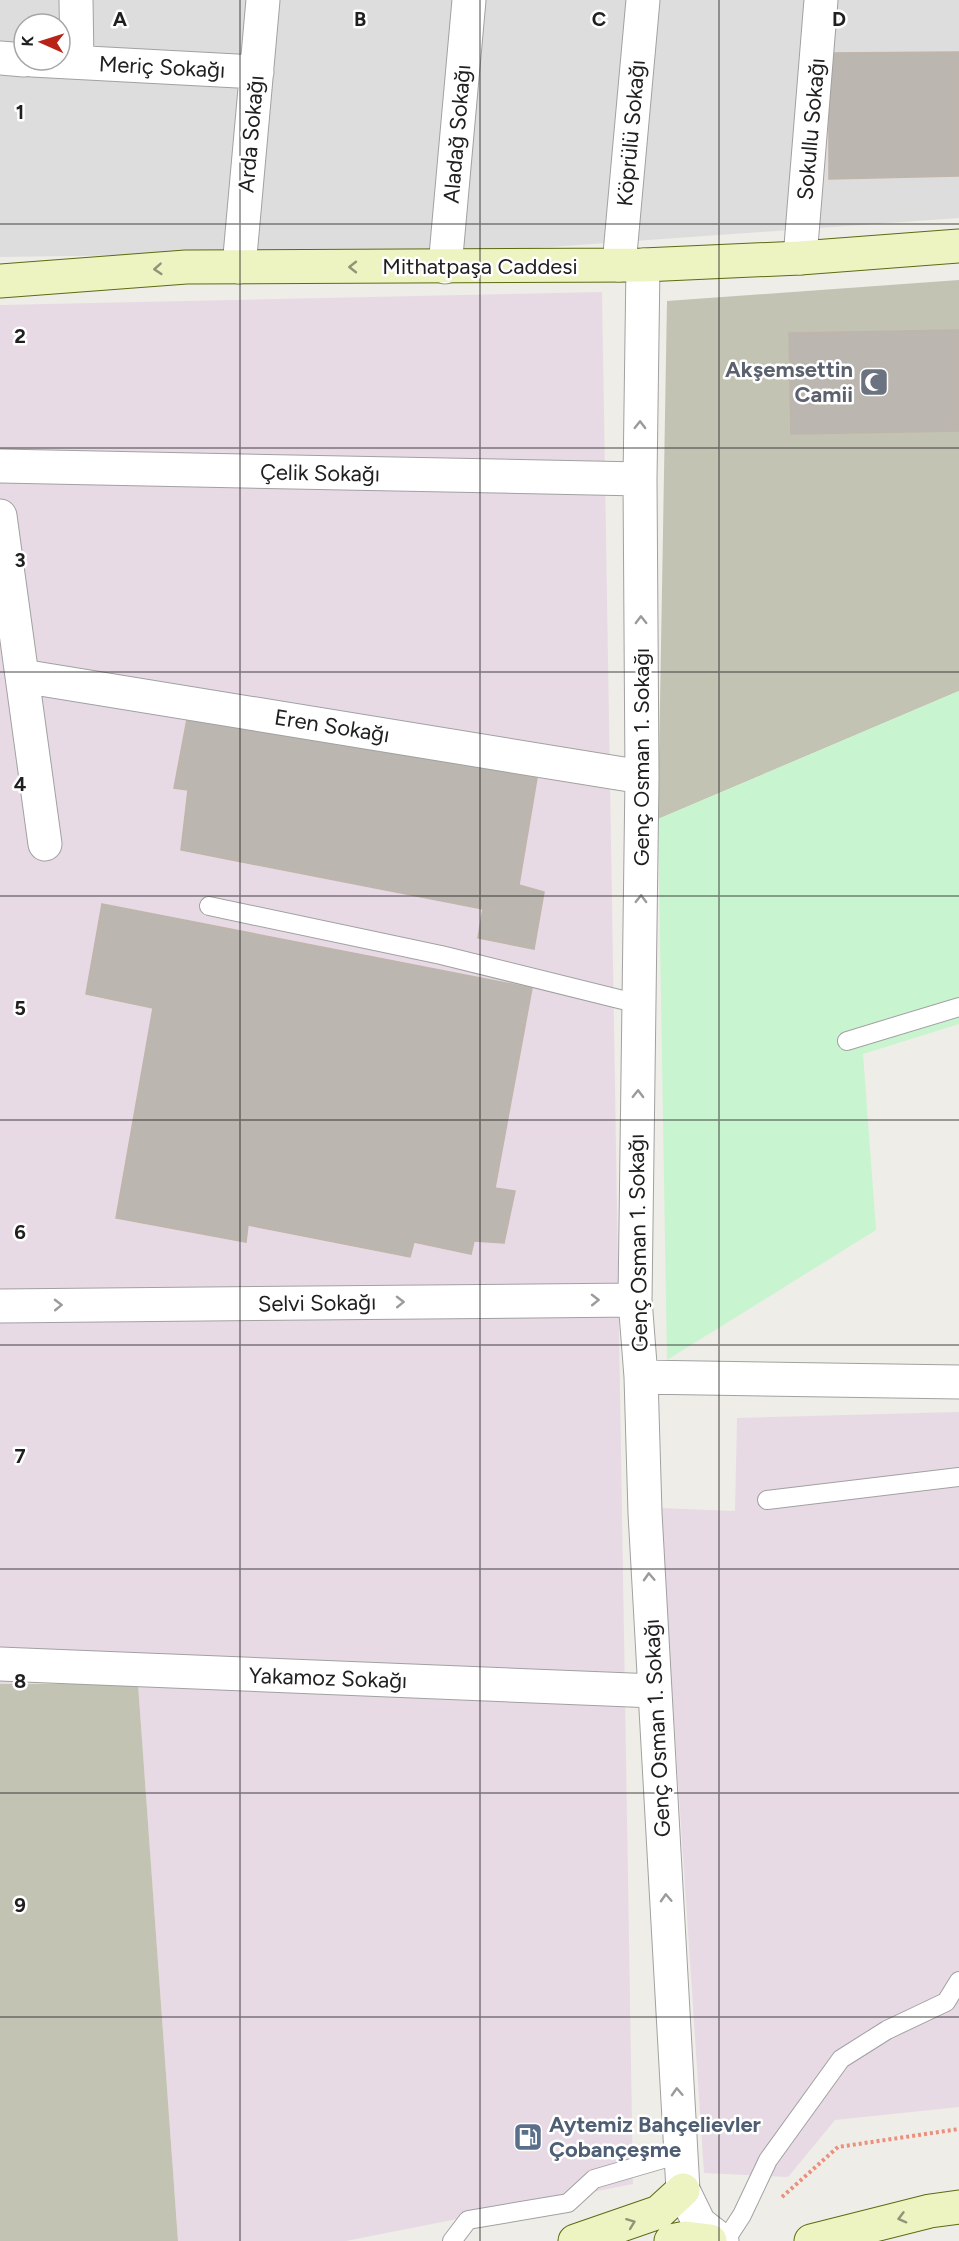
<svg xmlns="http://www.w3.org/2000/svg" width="959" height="2241" viewBox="0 0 959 2241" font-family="Figtree,sans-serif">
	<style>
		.residential { fill: #dedddd; fill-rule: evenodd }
		.industrial { fill: #e7dae4 }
		.construction { fill: #c2c3b3 }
		.park { fill: #c9f4d0 }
		.building { fill: #bcb6b0; stroke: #bfb5ab; stroke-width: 1.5 }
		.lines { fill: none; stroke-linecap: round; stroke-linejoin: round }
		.lane-casing { stroke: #a1a1a1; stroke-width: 20 }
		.street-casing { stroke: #a1a1a1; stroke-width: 35 }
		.secondary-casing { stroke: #5c6c11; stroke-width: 35 }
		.path { stroke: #eb907d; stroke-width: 4; stroke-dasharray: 3 3; stroke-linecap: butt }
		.lane { stroke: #fff; stroke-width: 18 }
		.street { stroke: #fff; stroke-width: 33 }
		.secondary { stroke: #edf3c1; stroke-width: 33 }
		.oneway { stroke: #919479 }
		.oneway2 { stroke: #9b9b9b }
		.grid { fill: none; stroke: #202020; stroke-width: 1.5; stroke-opacity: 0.55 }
		.labels { text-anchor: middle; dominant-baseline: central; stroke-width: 5; stroke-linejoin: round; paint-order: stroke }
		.street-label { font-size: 22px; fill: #202020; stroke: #fff }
		.worship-label { font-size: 22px; font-weight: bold; fill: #5b616d; stroke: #fff; text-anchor: end }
		.service-label { font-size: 22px; font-weight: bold; fill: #4e5e75; stroke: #fff; text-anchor: start }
		.grid-label { font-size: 20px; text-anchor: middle; font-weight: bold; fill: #202020; stroke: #fff; stroke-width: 5; stroke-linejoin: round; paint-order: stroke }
	</style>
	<rect width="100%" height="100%" fill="#efede7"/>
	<path class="residential" d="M0 0H959V218L507 250 0 257ZM24 24H60V60H24Z"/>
	<path class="industrial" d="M602 292 633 2184 346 2241H178L138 1685 0 1684V305Z
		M959 1412V2107L835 2120 788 2177 704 2173 660 1508 735 1511 737 1418Z"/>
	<path class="construction" d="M959 280V691L658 819 667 301Z
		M0 1684H138L178 2241H0Z"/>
	<path class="park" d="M959 691V1024L863 1054 876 1230 667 1360 658 819Z"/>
	<path class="building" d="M959 52V176L829 179V53Z
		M959 330V431L791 434 789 333Z
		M188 714 537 778 519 885 544 892 534 949 478 938 483 909 181 850 188 790 174 788Z
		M102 904 532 988 495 1188 515 1191 504 1243 474 1241 471 1254 414 1242 410 1257 248 1225 246 1242 116 1218 153 1008 86 994Z"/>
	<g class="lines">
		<g class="lane-casing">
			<path id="lane" d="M209 906 441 955 639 1004
				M847 1041 959 1007
				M767 1500 959 1477
				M452 2241 468 2220 568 2203 594 2179 680 2154
				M725 2241 742 2215 768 2160 841 2059 887 2030 946 2002 959 1981"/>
		</g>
		<g class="street-casing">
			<path id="street" d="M76 0 77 62
				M0 58 24 60
				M32 60 257 72
				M800 258 821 0
				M619 265 643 0
				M643 265 640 479 642 777 635 1300 641 1377 645 1513 683 2190 699 2223 722 2241
				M239 267 263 0
				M445 267 469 0
				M0 466 640 479
				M0 516 45 844
				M22 676 642 777
				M0 1306 635 1300
				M641 1377 959 1382
				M0 1664 655 1691"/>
		</g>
		<g class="secondary-casing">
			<path id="secondary" d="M0 281 186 267 643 265 800 258 959 246
				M575 2241 659 2212 683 2190
				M671 2241 686 2238 710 2241
				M811 2241 930 2211 959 2207"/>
		</g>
		<path class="path" d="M782 2197 838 2147 959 2129"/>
		<use href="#lane" class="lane"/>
		<use href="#street" class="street"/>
		<use href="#secondary" class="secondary"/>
	</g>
	<defs><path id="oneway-chevron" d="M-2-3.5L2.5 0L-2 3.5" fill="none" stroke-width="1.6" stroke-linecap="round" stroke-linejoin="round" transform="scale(1.5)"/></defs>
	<g class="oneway">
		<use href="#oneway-chevron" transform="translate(353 267) rotate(-180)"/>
		<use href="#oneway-chevron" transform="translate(158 269) rotate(176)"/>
		<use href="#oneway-chevron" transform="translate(902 2218) rotate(165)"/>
		<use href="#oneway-chevron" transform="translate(631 2223) rotate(-21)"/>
	</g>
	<g class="oneway2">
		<use href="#oneway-chevron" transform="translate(640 425) rotate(-89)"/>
		<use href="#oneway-chevron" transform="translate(641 620) rotate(-91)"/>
		<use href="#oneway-chevron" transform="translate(641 899) rotate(-89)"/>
		<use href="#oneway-chevron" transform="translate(638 1094) rotate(-89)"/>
		<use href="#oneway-chevron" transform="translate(595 1300) rotate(-1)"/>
		<use href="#oneway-chevron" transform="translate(400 1302) rotate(-1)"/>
		<use href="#oneway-chevron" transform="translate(58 1305) rotate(-1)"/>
		<use href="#oneway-chevron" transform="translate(649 1577) rotate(-93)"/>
		<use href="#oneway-chevron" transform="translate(666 1898) rotate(-93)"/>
		<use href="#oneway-chevron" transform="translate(677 2092) rotate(-93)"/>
	</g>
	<path class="grid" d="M240 0V2241M480 0V2241M719 0V2241M0 224H959M0 448H959M0 672H959M0 896H959M0 1120H959M0 1345H959M0 1569H959M0 1793H959M0 2017H959"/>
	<defs>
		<g id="mosque-square" transform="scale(1.5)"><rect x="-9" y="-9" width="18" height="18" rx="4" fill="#6b7280" stroke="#fff"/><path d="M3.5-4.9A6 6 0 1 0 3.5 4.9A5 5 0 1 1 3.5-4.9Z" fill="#fff"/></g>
		<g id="fuel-square" transform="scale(1.5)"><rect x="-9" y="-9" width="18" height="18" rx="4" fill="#5c6f8a" stroke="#fff"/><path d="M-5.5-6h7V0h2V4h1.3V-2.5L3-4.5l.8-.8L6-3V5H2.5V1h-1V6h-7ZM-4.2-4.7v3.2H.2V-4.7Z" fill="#fff"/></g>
	</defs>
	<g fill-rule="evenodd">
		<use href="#mosque-square" x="874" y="382"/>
		<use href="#fuel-square" x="528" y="2137"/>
	</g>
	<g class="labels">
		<g class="street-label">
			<text transform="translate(162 67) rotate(3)">Meriç Sokağı</text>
			<text transform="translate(811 129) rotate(-85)">Sokullu Sokağı</text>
			<text transform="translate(631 133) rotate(-85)">Köprülü Sokağı</text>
			<text transform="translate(251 134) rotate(-85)">Arda Sokağı</text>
			<text transform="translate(457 134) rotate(-85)">Aladağ Sokağı</text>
			<text x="480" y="266">Mithatpaşa Caddesi</text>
			<text transform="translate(320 473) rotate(1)">Çelik Sokağı</text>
			<text transform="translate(332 726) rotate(9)">Eren Sokağı</text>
			<text transform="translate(641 757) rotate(-90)">Genç Osman 1. Sokağı</text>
			<text transform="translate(638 1243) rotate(-91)">Genç Osman 1. Sokağı</text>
			<text transform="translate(317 1303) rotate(-1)">Selvi Sokağı</text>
			<text transform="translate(328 1678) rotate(2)">Yakamoz Sokağı</text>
			<text transform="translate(657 1728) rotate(-93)">Genç Osman 1. Sokağı</text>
		</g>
		<g class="worship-label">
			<text x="853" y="369">Akşemsettin<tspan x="853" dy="25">Camii</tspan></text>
		</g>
		<g class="service-label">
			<text x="549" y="2124">Aytemiz Bahçelievler<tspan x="549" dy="25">Çobançeşme</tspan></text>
		</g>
	</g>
	<g class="grid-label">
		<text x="120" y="26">A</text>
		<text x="360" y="26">B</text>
		<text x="599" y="26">C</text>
		<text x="839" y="26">D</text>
		<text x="20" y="119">1</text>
		<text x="20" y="343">2</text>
		<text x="20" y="567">3</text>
		<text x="20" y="791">4</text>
		<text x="20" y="1015">5</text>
		<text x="20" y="1239">6</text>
		<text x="20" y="1463">7</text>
		<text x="20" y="1688">8</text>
		<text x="20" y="1912">9</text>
	</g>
	<g transform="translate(42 42) rotate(273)"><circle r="28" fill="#ffffff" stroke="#a6a6a6" stroke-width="1.5"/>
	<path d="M0-4.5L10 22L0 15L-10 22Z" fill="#b92216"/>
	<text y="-9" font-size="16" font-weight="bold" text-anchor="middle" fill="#202020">K</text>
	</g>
</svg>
